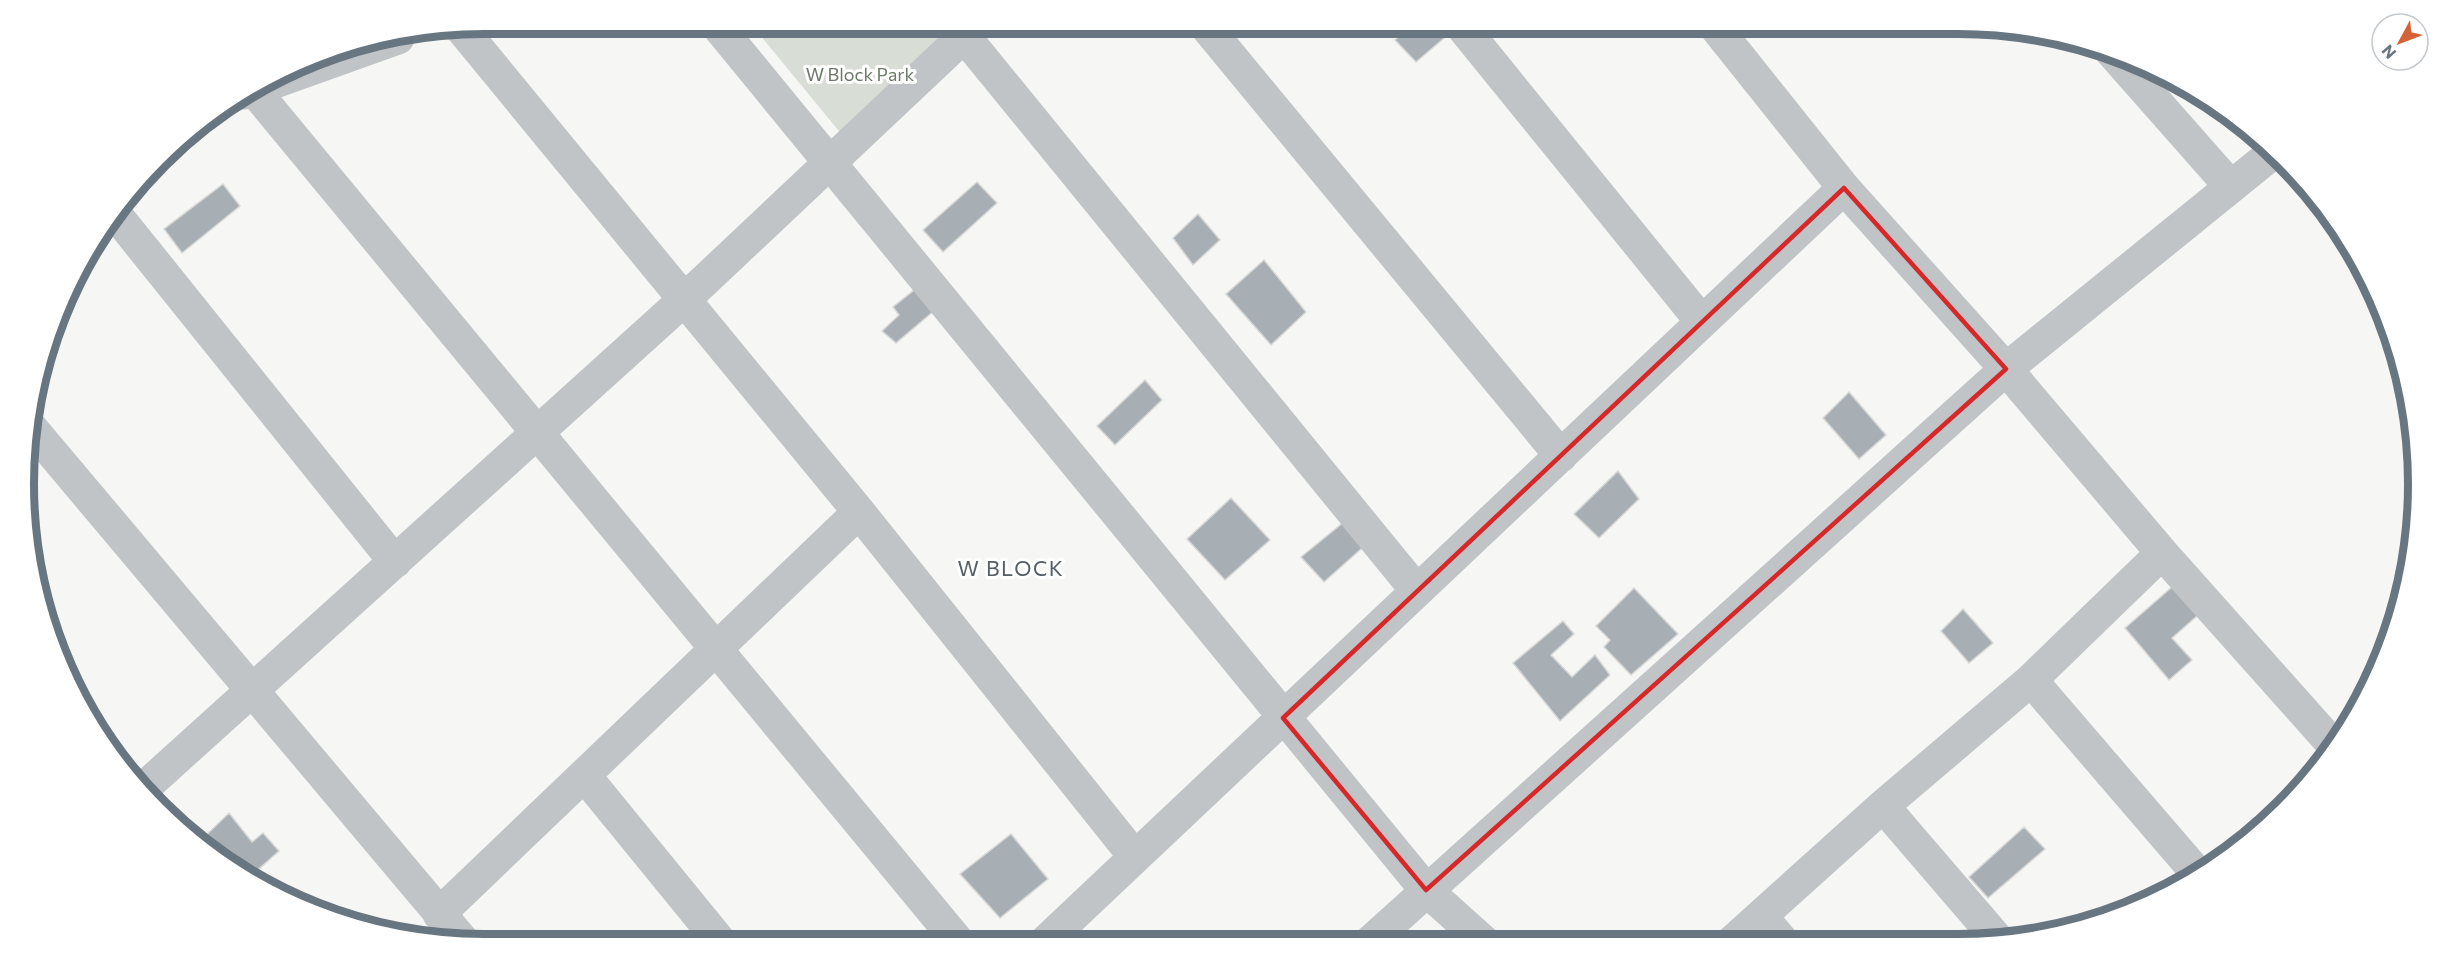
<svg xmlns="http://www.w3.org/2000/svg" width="2442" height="969" viewBox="0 0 2442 969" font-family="Commissioner,sans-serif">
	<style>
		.green { fill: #d8ddd5 }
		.building { fill: #a8afb4; stroke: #d8d8d6; stroke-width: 1.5 }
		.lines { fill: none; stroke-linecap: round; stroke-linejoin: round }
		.minor { stroke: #c0c4c7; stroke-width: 33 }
		.marked { fill: none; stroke: #d62828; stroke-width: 4.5; stroke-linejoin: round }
		.labels { text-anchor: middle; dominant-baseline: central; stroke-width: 6; stroke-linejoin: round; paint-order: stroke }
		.park-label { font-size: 18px; fill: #697a66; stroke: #fff }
		.quarter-label { font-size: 21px; letter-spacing: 1.5px; fill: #555f68; stroke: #fff }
		.rim { fill: none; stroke: #687682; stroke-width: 8 }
	</style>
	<rect width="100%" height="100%" fill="#f6f7f4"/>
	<path class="green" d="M751 24H991L852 147Z"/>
	<path class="building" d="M1414 24H1453L1456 28 1416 62 1395 40Z
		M977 182 997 203 943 252 923 230Z
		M223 184 240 206 182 253 164 229Z
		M1198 214 1220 240 1193 265 1173 238Z
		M1264 260 1306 312 1271 345 1226 294Z
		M923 283 941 305 896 343 882 331 899 315 893 307Z
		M1145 380 1162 400 1115 445 1097 426Z
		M1849 392 1886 435 1859 459 1823 418Z
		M1618 471 1639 499 1599 538 1574 514Z
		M1231 498 1270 540 1225 580 1187 539Z
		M1350 517 1370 541 1324 582 1301 557Z
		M2180 580 2205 609 2172 638 2192 660 2169 680 2125 628Z
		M1634 588 1678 634 1631 675 1604 647 1610 640 1596 626Z
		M1963 609 1993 643 1969 663 1941 631Z
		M1563 621 1574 634 1551 655 1572 677 1595 655 1610 675 1560 721 1513 663Z
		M229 813 252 842 263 833 279 851 252 875 204 850 198 843Z
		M2024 827 2045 849 1988 898 1969 877Z
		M1011 834 1048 879 1000 918 960 874Z"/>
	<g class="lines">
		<path class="minor" d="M716 24 1426 890 1484 942
			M1204 24 1561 456
			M1460 24 1702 322
			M1713 24 1844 188 2006 369 2162 553 2335 747
			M461 28 859 512 1135 857
			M964 36 1417 591
			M2111 51 2231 187
			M254 90 960 944
			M244 93 398 38
			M117 216 395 562
			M28 424 463 941
			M2031 680 2197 873
			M584 775 722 944
			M145 787 685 299 977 24
			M1883 806 1999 941
			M439 914 859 512
			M1761 916 1783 942
			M1732 942 1883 806 2031 680 2162 553
			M1369 943 2006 369 2274 152
			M1043 944 1844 188"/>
	</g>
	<path class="marked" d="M1844 188 2006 369 1426 890 1283 718Z"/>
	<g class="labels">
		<g class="park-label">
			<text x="860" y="74">W Block Park</text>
		</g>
		<g class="quarter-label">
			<text x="1011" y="567">W BLOCK</text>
		</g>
	</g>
	<path d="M0 0H2442V969H0ZM484 34H1958A450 450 0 0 1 2408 484V484A450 450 0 0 1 1958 934H484A450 450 0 0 1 34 484V484A450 450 0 0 1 484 34Z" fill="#fff" fill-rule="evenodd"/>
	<path class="rim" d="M484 34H1958A450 450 0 0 1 2408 484V484A450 450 0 0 1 1958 934H484A450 450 0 0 1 34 484V484A450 450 0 0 1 484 34Z"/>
	<g transform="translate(2400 42) rotate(229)"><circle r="28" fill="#ffffff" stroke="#c3c8cd" stroke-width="1.5"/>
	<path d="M0-4.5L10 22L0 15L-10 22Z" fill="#d56236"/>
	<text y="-9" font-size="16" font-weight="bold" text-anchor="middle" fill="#687682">N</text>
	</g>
</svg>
